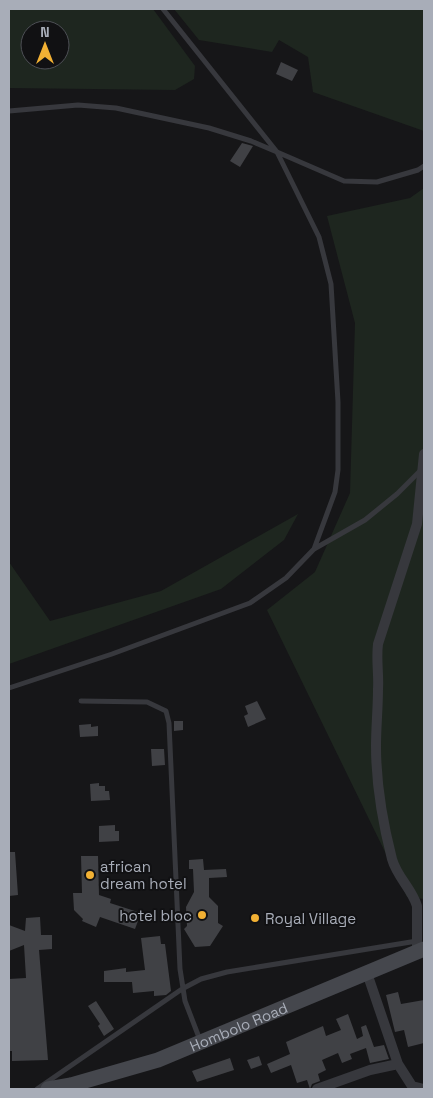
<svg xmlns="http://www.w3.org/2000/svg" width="433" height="1098" viewBox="0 0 433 1098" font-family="'Space Grotesk',sans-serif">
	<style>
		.green { fill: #1e261f; fill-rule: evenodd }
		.building { fill: #404145 }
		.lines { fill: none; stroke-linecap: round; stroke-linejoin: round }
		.lane { stroke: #37383d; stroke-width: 5 }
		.street { stroke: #37383d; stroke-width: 10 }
		.secondary { stroke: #45474d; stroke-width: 15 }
		.poi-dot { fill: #f2b134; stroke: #111113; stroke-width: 2 }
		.labels { text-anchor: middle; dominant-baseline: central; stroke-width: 4; stroke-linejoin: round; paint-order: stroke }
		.poi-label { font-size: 15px; fill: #a8adb8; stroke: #111113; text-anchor: start }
		.street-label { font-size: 15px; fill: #a8adb8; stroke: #111113 }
	</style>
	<rect width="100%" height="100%" fill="#161618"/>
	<path class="green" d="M9 9H153L195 66 194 79 175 90 9 88ZM30 30H60V60H30Z
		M174 9H424V131L313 92 308 57 279 40 272 52 199 40Z
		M424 188V899L407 897 267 610 315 572 350 493 355 323 327 216 410 198Z
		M298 514 284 540 221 589 9 664V562L50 621 161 591Z"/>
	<path class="building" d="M281 62 298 70 292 81 276 74Z
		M242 143 253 146 240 167 230 161Z
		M257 701 266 719 248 727 244 716 248 714 245 706Z
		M174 721H183V730L174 731Z
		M91 724V727L98 726V736L80 737 79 725Z
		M151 749H164L165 765 152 766Z
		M99 783V786H105V791H109L110 800 91 801 90 784Z
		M115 825V831H119V841L99 842V826Z
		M9 852H15L18 895 9 896Z
		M81 856H98L99 895 111 899 110 903 141 913 135 929 100 917 96 927 82 921 83 919 74 910 73 893H82Z
		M203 859 204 870 226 869 227 877 209 878V897L218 906V923L223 926 210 946 195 947 184 929 187 926 186 907 194 892 193 869H189V860Z
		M40 917 41 935H52V949L39 950 48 1060 12 1061V1051H9V979L26 978 24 945 9 951V925L25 931 26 918Z
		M160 936 161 944H165L171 991 166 995 154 996V991L133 993 132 982H104V971L126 968V972L145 970 141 938Z
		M398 992 401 1004 424 1000V1043L408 1047 404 1030 395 1032 386 995Z
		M96 1001 114 1029 104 1036 98 1026 100 1024 88 1006Z
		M348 1014 357 1039 363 1036 361 1027 366 1025 374 1047 384 1045 389 1059 370 1063 366 1048 350 1054 352 1059 342 1063 338 1053 322 1060 326 1070 318 1074 320 1081 312 1084 310 1089 307 1080 297 1083 291 1065 271 1073 267 1064 290 1054 286 1042 323 1026 326 1036 341 1030 336 1019Z
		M259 1056 262 1065 251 1069 247 1060Z
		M230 1058 234 1070 197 1082 192 1071Z"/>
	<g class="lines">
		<path class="lane" d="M163 9 277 152 344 181 377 182 418 170 424 166
			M9 111 78 105 116 108 209 128 251 141 277 152 319 237 331 284 338 402V470L335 492 314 549 286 578 250 603 112 654 9 688
			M314 549 365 520 397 494 421 470
			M81 701 147 702 166 711 169 723 180 969 185 1001 200 1040
			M37 1089 182 989 201 979 227 972 417 941"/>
		<path class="street" d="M417 952V906C412 889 397 877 392 859 383 824 376 783 376 746 376 727 378 708 378 689 379 674 376 660 378 644L417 524 424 454
			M367 973 398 1064 412 1086 424 1089
			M317 1089 370 1070 398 1064"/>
		<path class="secondary" id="s1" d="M48 1089 71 1085 158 1060 424 949"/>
	</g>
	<g class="poi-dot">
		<circle cx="90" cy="875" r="5"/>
		<circle cx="202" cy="915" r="5"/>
		<circle cx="255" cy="918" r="5"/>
	</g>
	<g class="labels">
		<g class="poi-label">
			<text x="100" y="866">african<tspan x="100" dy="17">dream hotel</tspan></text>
			<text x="192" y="915" text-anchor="end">hotel bloc</text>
			<text x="265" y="918">Royal Village</text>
		</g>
		<g class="street-label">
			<text stroke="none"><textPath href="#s1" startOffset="201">Hombolo Road</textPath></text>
		</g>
	</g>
	<rect width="433" height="1098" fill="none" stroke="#a8adb8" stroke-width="20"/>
	<g transform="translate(45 45)"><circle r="24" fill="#111113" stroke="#4d4f55"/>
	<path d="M0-4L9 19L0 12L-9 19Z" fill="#f2b134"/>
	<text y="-8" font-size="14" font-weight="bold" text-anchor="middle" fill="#a8adb8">N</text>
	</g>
</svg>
